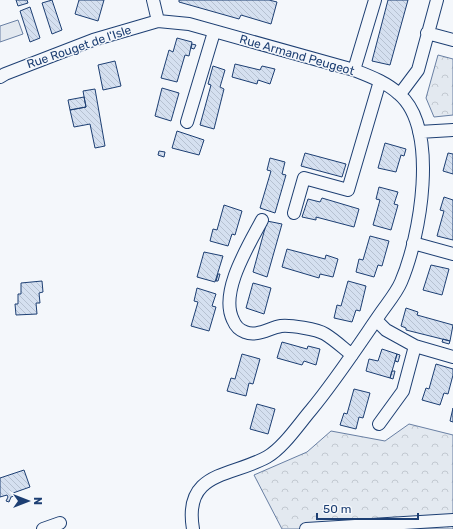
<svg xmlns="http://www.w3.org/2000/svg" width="453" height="529" viewBox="0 0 453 529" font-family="Rubik,sans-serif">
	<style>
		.forest { fill: url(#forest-crowns); stroke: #687fa3 }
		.pitch { fill: #e3e9f0; stroke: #687fa3 }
		.building { fill: url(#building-back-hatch); stroke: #1d3f73 }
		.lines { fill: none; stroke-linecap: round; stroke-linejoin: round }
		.street-casing { stroke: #1d3f73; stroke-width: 14 }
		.street { stroke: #f4f7fb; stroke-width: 12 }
		.labels { text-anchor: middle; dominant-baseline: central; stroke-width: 3; stroke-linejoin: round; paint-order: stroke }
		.street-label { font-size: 12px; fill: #1d3f73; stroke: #f4f7fb }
	</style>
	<defs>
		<pattern id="forest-crowns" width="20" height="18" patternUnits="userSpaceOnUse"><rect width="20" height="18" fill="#e3e9f0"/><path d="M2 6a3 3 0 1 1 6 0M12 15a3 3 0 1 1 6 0" fill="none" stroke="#c2c9d1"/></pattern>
		<pattern id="building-back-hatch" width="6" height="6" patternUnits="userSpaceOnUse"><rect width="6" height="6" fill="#d5e0f0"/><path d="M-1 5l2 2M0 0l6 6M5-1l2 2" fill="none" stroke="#b6c1d1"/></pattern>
	</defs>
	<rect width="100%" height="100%" fill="#f4f7fb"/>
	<path class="forest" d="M438 55 453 59V115L434 117 426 98Z
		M409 424 453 435V529H282L254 475 307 452 331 431 385 441Z"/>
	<path class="pitch" d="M18 20 23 34 0 42V26Z"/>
	<path class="building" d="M16 0H27L28 3 18 6Z
		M52 0 62 30 52 34 42 3Z
		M79 0H104L98 21 75 14Z
		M179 0H269L277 2 271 24 241 15 239 19 179 2Z
		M388 0H408L390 65 372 61Z
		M30 7 40 38 30 42 20 11Z
		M177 38 192 42 189 56 185 55 177 82 161 78 169 50 173 52Z
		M192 44 196 45 194 49 191 48Z
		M115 61 121 86 103 90 98 65Z
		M235 64 260 70 262 66 275 69 270 84 258 80 257 84 232 77Z
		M213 66 225 70 220 87 224 89 214 129 200 125 211 85 208 84Z
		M162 88 179 93 171 121 155 116Z
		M95 89 105 146 95 148 90 124 74 127 70 110 86 107 83 91Z
		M84 97 86 107 70 110 68 100Z
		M177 131 204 140 199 155 172 148Z
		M385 143 406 149 404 156 401 155 396 172 378 168Z
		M159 151 165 152 164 157 158 155Z
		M305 153 346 164 342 177 301 166Z
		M448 153 453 154V174L443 171Z
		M270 158 285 162 282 174 286 175 275 213 260 208 271 171 267 170Z
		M379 187 398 192 394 204 398 205 391 230 373 225 380 200 376 199Z
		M444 197 453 200V240L437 236 444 211 440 210Z
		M322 198 359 209 354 227 316 217V220L302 217 308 199 320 202Z
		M224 205 242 211 235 235 232 234 228 246 210 241 213 229 217 230Z
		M267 221 282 224 267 277 253 272Z
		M370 236 389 241 382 266 378 265 374 277 356 272 359 259 363 260Z
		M287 249 325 259 326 255 338 259 333 277 320 274 319 278 282 267Z
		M204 252 223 256 215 282 197 277Z
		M431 265 449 269 442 295 423 290Z
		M218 274H220L218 281H216Z
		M42 281 43 292 39 293 40 303H36L37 314 16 315 15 304H18V294H21V283Z
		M348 281 366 286 360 311 356 310 352 322 334 318 337 305 341 306Z
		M253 283 271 288 264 314 246 308Z
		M197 288 216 294 212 306 216 307 209 331 191 326 198 302 194 301Z
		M406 308 418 312 417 315 453 325 450 341 406 330V328L401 326Z
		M443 339 450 341 449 344 442 342Z
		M282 342 307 349 308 346 320 349 316 365 304 361 302 365 277 358Z
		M382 349 397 354 390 378 366 371 369 359 378 361Z
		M242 354 260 359 253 384 249 383 246 396 227 391 231 378 235 379Z
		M397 354 400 355 398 362 395 361Z
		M436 364 453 369V375L448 394 444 393 440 405 422 400 426 388 429 389Z
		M392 371H395L393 379 390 378Z
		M354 389 370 393 363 418 359 417 356 429 340 425 344 413 347 414Z
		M257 404 275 409 268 434 250 429Z
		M453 408V422L450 421Z
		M24 470 30 487 13 493 14 496 11 497 9 502 6 501 8 497 7 495 0 497V478Z"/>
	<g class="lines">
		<g class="street-casing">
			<path id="street" d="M153 0 158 21
				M427 33 453 40
				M354 70 375 0
				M0 77 5 74 93 40 158 21 189 24 354 70C369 76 386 82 399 94 440 129 420 238 401 282 396 294 385 306 378 317 356 349 335 381 311 410 299 424 283 448 267 457 231 477 183 471 193 529
				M400 94 418 70 437 0
				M187 122 214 32
				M419 132 453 130
				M294 213 304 178 348 190 380 81
				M262 220C249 245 219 292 233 320 235 325 239 330 245 332 257 337 269 328 281 326 290 325 317 329 325 334 335 340 343 348 352 355
				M413 243 453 254
				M376 320 386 330 415 346 453 357
				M379 424 403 391 415 346
				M43 529 60 523
				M306 529 453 520"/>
		</g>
		<use href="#street" class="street"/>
	</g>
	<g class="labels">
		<g class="street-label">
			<text transform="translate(79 47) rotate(-19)">Rue Rouget de l'Isle</text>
			<text transform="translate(297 55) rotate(16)">Rue Armand Peugeot</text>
		</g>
	</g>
	<g transform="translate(28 501) rotate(90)" stroke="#f4f7fb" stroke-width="3" paint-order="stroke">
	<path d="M0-3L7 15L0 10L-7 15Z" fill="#1d3f73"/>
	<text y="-6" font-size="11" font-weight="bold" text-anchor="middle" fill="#1d3f73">N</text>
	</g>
	<path d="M317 513v6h101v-6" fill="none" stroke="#1d3f73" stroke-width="2"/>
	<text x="323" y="513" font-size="12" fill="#1d3f73" stroke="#f4f7fb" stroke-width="3" paint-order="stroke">50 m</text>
</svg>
